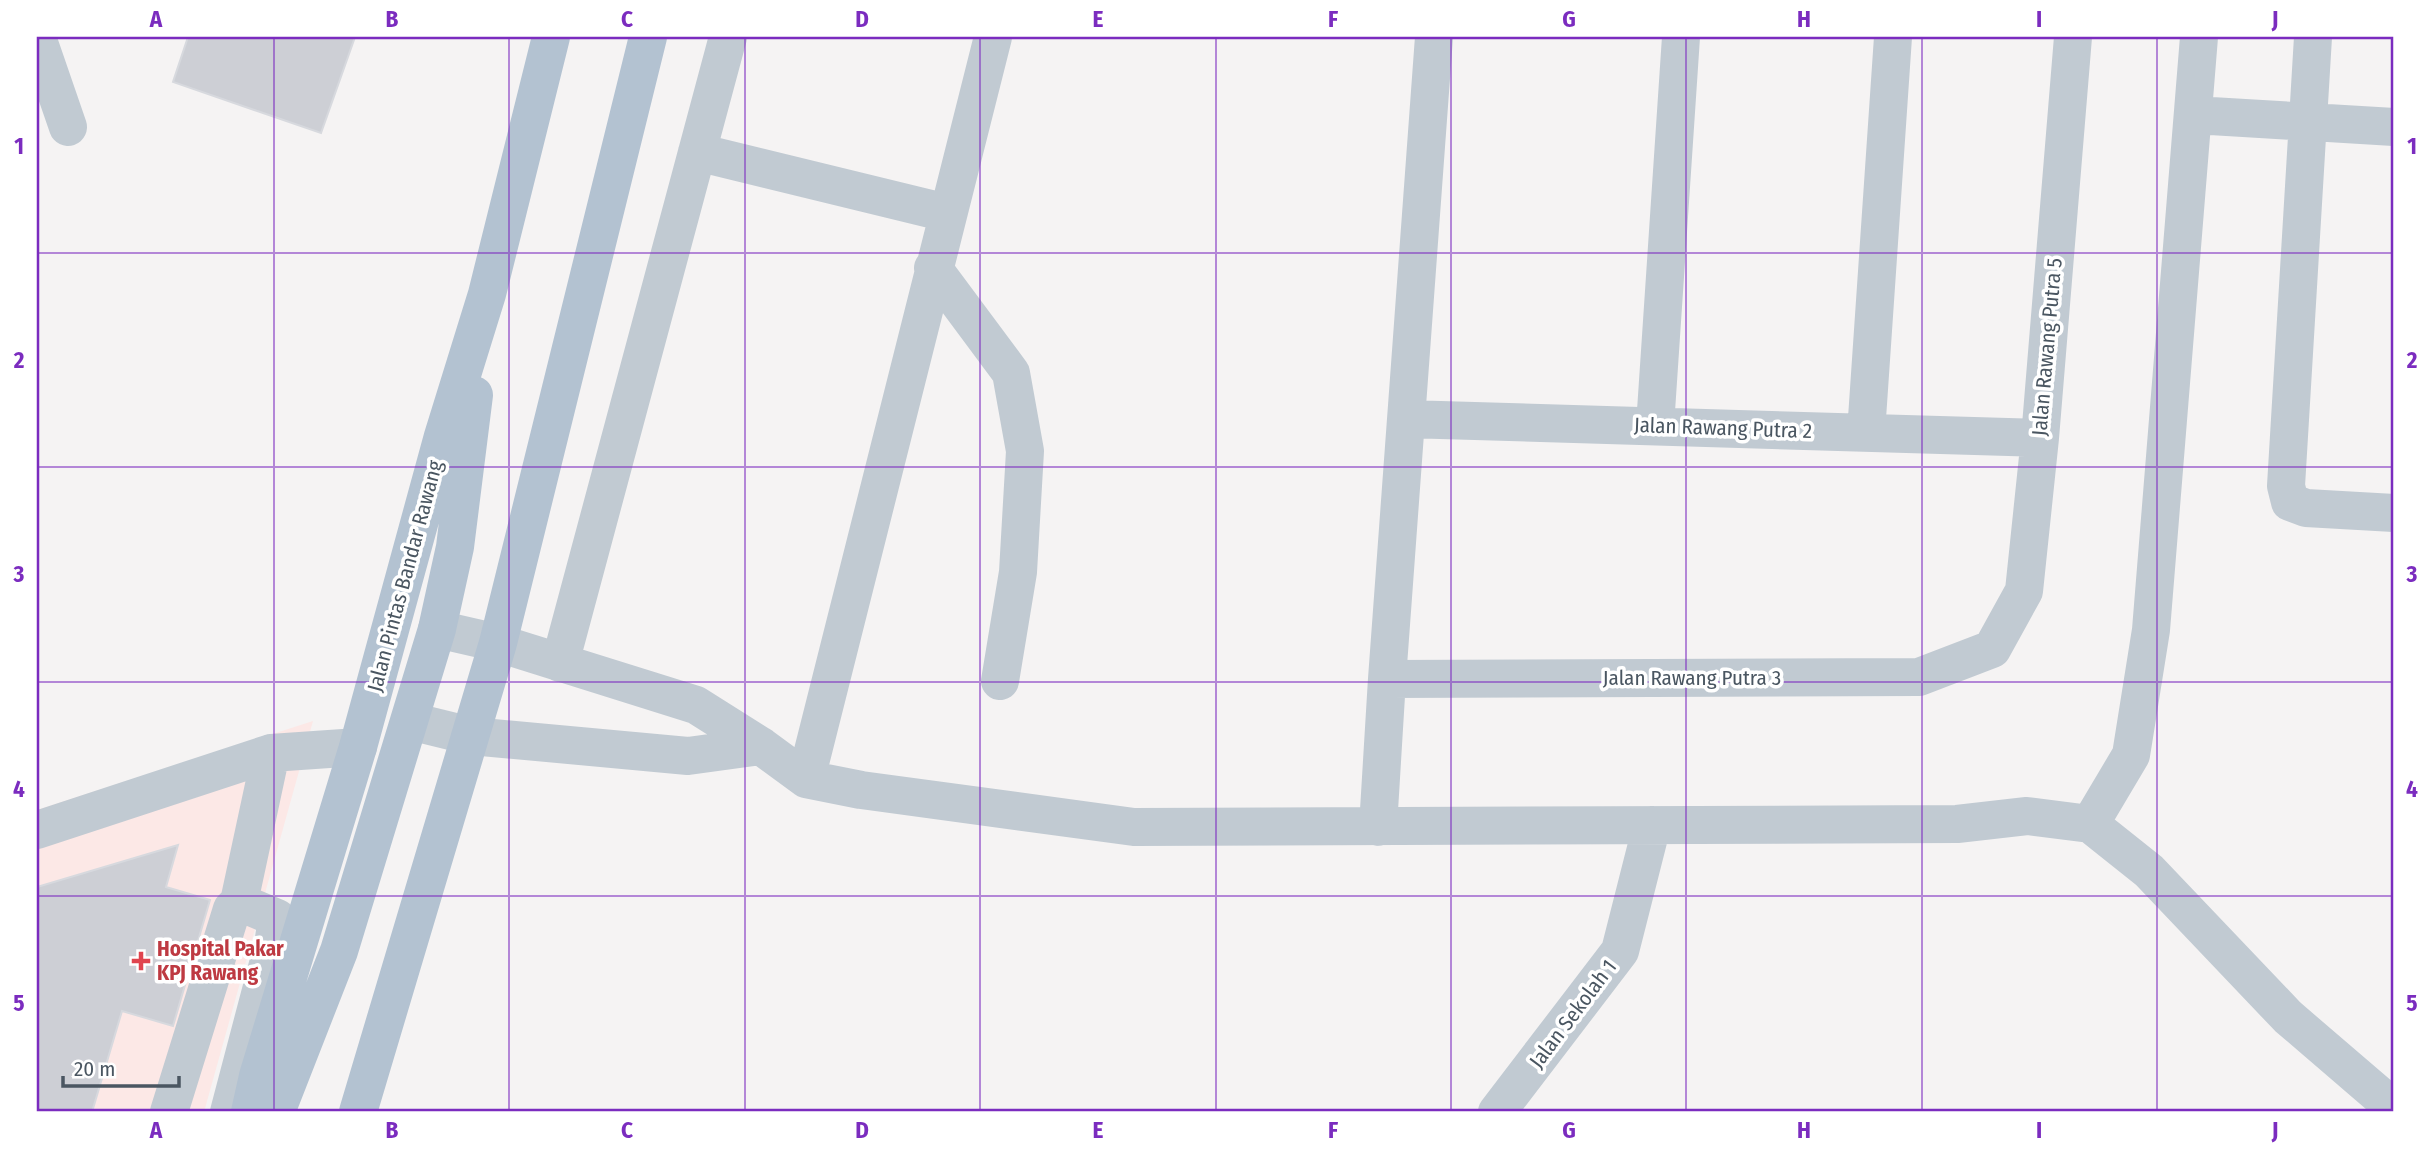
<svg xmlns="http://www.w3.org/2000/svg" width="2431" height="1149" viewBox="0 0 2431 1149" font-family="'Fira Sans Condensed',sans-serif">
	<style>
		.medical { fill: #fce8e6 }
		.building { fill: #cdcfd5; stroke: #d7d9de; stroke-width: 2 }
		.lines { fill: none; stroke-linecap: round; stroke-linejoin: round }
		.minor { stroke: #c1cad2; stroke-width: 38 }
		.major { stroke: #b3c2d1; stroke-width: 38 }
		.grid { fill: none; stroke: #7b2cbf; stroke-width: 2; stroke-opacity: 0.55 }
		.health-dot { fill: #e0444e; stroke: #fff; stroke-width: 2.5 }
		.labels { text-anchor: middle; dominant-baseline: central; stroke-width: 7; stroke-linejoin: round; paint-order: stroke }
		.street-label { font-size: 21px; fill: #4a5661; stroke: #fff }
		.health-label { font-size: 21px; font-weight: bold; fill: #be3a42; stroke: #fff; text-anchor: start }
		.neatline { fill: none; stroke: #7b2cbf; stroke-width: 2.5 }
		.grid-label { font-size: 23px; text-anchor: middle; font-weight: bold; fill: #7b2cbf }
	</style>
	<rect width="100%" height="100%" fill="#f5f3f3"/>
	<path class="medical" d="M313 721 204 1112H37V810Z"/>
	<path class="building" d="M188 37H355L321 133 173 82Z
		M178 845 166 887 210 900 173 1026 122 1011 92 1112H37V887Z"/>
	<g class="lines">
		<path class="minor" d="M37 37 68 127
			M2313 37 2286 486 2290 502 2306 508 2394 513
			M2194 115 2394 127
			M697 152 947 213
			M933 268 1011 373 1025 451 1018 572 1000 681
			M1406 419 2040 438
			M1655 426 1681 37
			M1866 433 1893 37
			M437 629 498 643 696 705 761 746 806 779 861 790 1134 827 1957 824 2027 816 2090 824 2149 871 2288 1017 2394 1108
			M560 663 728 37
			M1387 679 1919 677 1992 649 2024 591 2040 438 2073 37
			M410 721 471 736 688 756 761 746
			M806 779 993 37
			M2090 824 2131 755 2151 630 2199 37
			M1378 827 1387 679 1434 37
			M37 830 271 753 358 747
			M239 902 271 753
			M169 1112 232 909 239 902 277 918 273 945 229 1112
			M1497 1112 1620 951 1652 825"/>
		<path class="major" d="M250 1112 258 1076 358 747 443 436 487 294 551 37
			M276 1112 339 951 437 629 455 547 474 395
			M358 1112 498 643 648 37"/>
	</g>
	<path class="grid" d="M274 37V1112M509 37V1112M745 37V1112M980 37V1112M1216 37V1112M1451 37V1112M1686 37V1112M1922 37V1112M2157 37V1112M37 253H2394M37 467H2394M37 682H2394M37 896H2394"/>
	<path class="health-dot" d="M137.5 950.5h7v7h7v7h-7v7h-7v-7h-7v-7h7z"/>
	<g class="labels">
		<g class="street-label">
			<text transform="translate(2047 347) rotate(-85)">Jalan Rawang Putra 5</text>
			<text transform="translate(1723 428) rotate(2)">Jalan Rawang Putra 2</text>
			<text transform="translate(405 576) rotate(-75)">Jalan Pintas Bandar Rawang</text>
			<text x="1692" y="678">Jalan Rawang Putra 3</text>
			<text transform="translate(1573 1014) rotate(-53)">Jalan Sekolah 1</text>
		</g>
		<g class="health-label">
			<text x="157" y="949">Hospital Pakar<tspan x="157" dy="24">KPJ Rawang</tspan></text>
		</g>
	</g>
	<rect width="2431" height="1149" fill="none" stroke="#ffffff" stroke-width="77"/>
	<path d="M63 1076v10h116v-10" fill="none" stroke="#4a5661" stroke-width="3.5"/>
	<text x="74" y="1076" font-size="21" fill="#4a5661" stroke="#ffffff" stroke-width="5" paint-order="stroke">20 m</text>
	<rect x="38" y="38" width="2354" height="1072" class="neatline"/>
	<g class="grid-label">
		<text x="156" y="27">A</text>
		<text x="392" y="27">B</text>
		<text x="627" y="27">C</text>
		<text x="862" y="27">D</text>
		<text x="1098" y="27">E</text>
		<text x="1333" y="27">F</text>
		<text x="1569" y="27">G</text>
		<text x="1804" y="27">H</text>
		<text x="2039" y="27">I</text>
		<text x="2275" y="27">J</text>
		<text x="19" y="154">1</text>
		<text x="2412" y="154">1</text>
		<text x="19" y="368">2</text>
		<text x="2412" y="368">2</text>
		<text x="19" y="582">3</text>
		<text x="2412" y="582">3</text>
		<text x="19" y="797">4</text>
		<text x="2412" y="797">4</text>
		<text x="19" y="1011">5</text>
		<text x="2412" y="1011">5</text>
		<text x="156" y="1138">A</text>
		<text x="392" y="1138">B</text>
		<text x="627" y="1138">C</text>
		<text x="862" y="1138">D</text>
		<text x="1098" y="1138">E</text>
		<text x="1333" y="1138">F</text>
		<text x="1569" y="1138">G</text>
		<text x="1804" y="1138">H</text>
		<text x="2039" y="1138">I</text>
		<text x="2275" y="1138">J</text>
	</g>
</svg>
